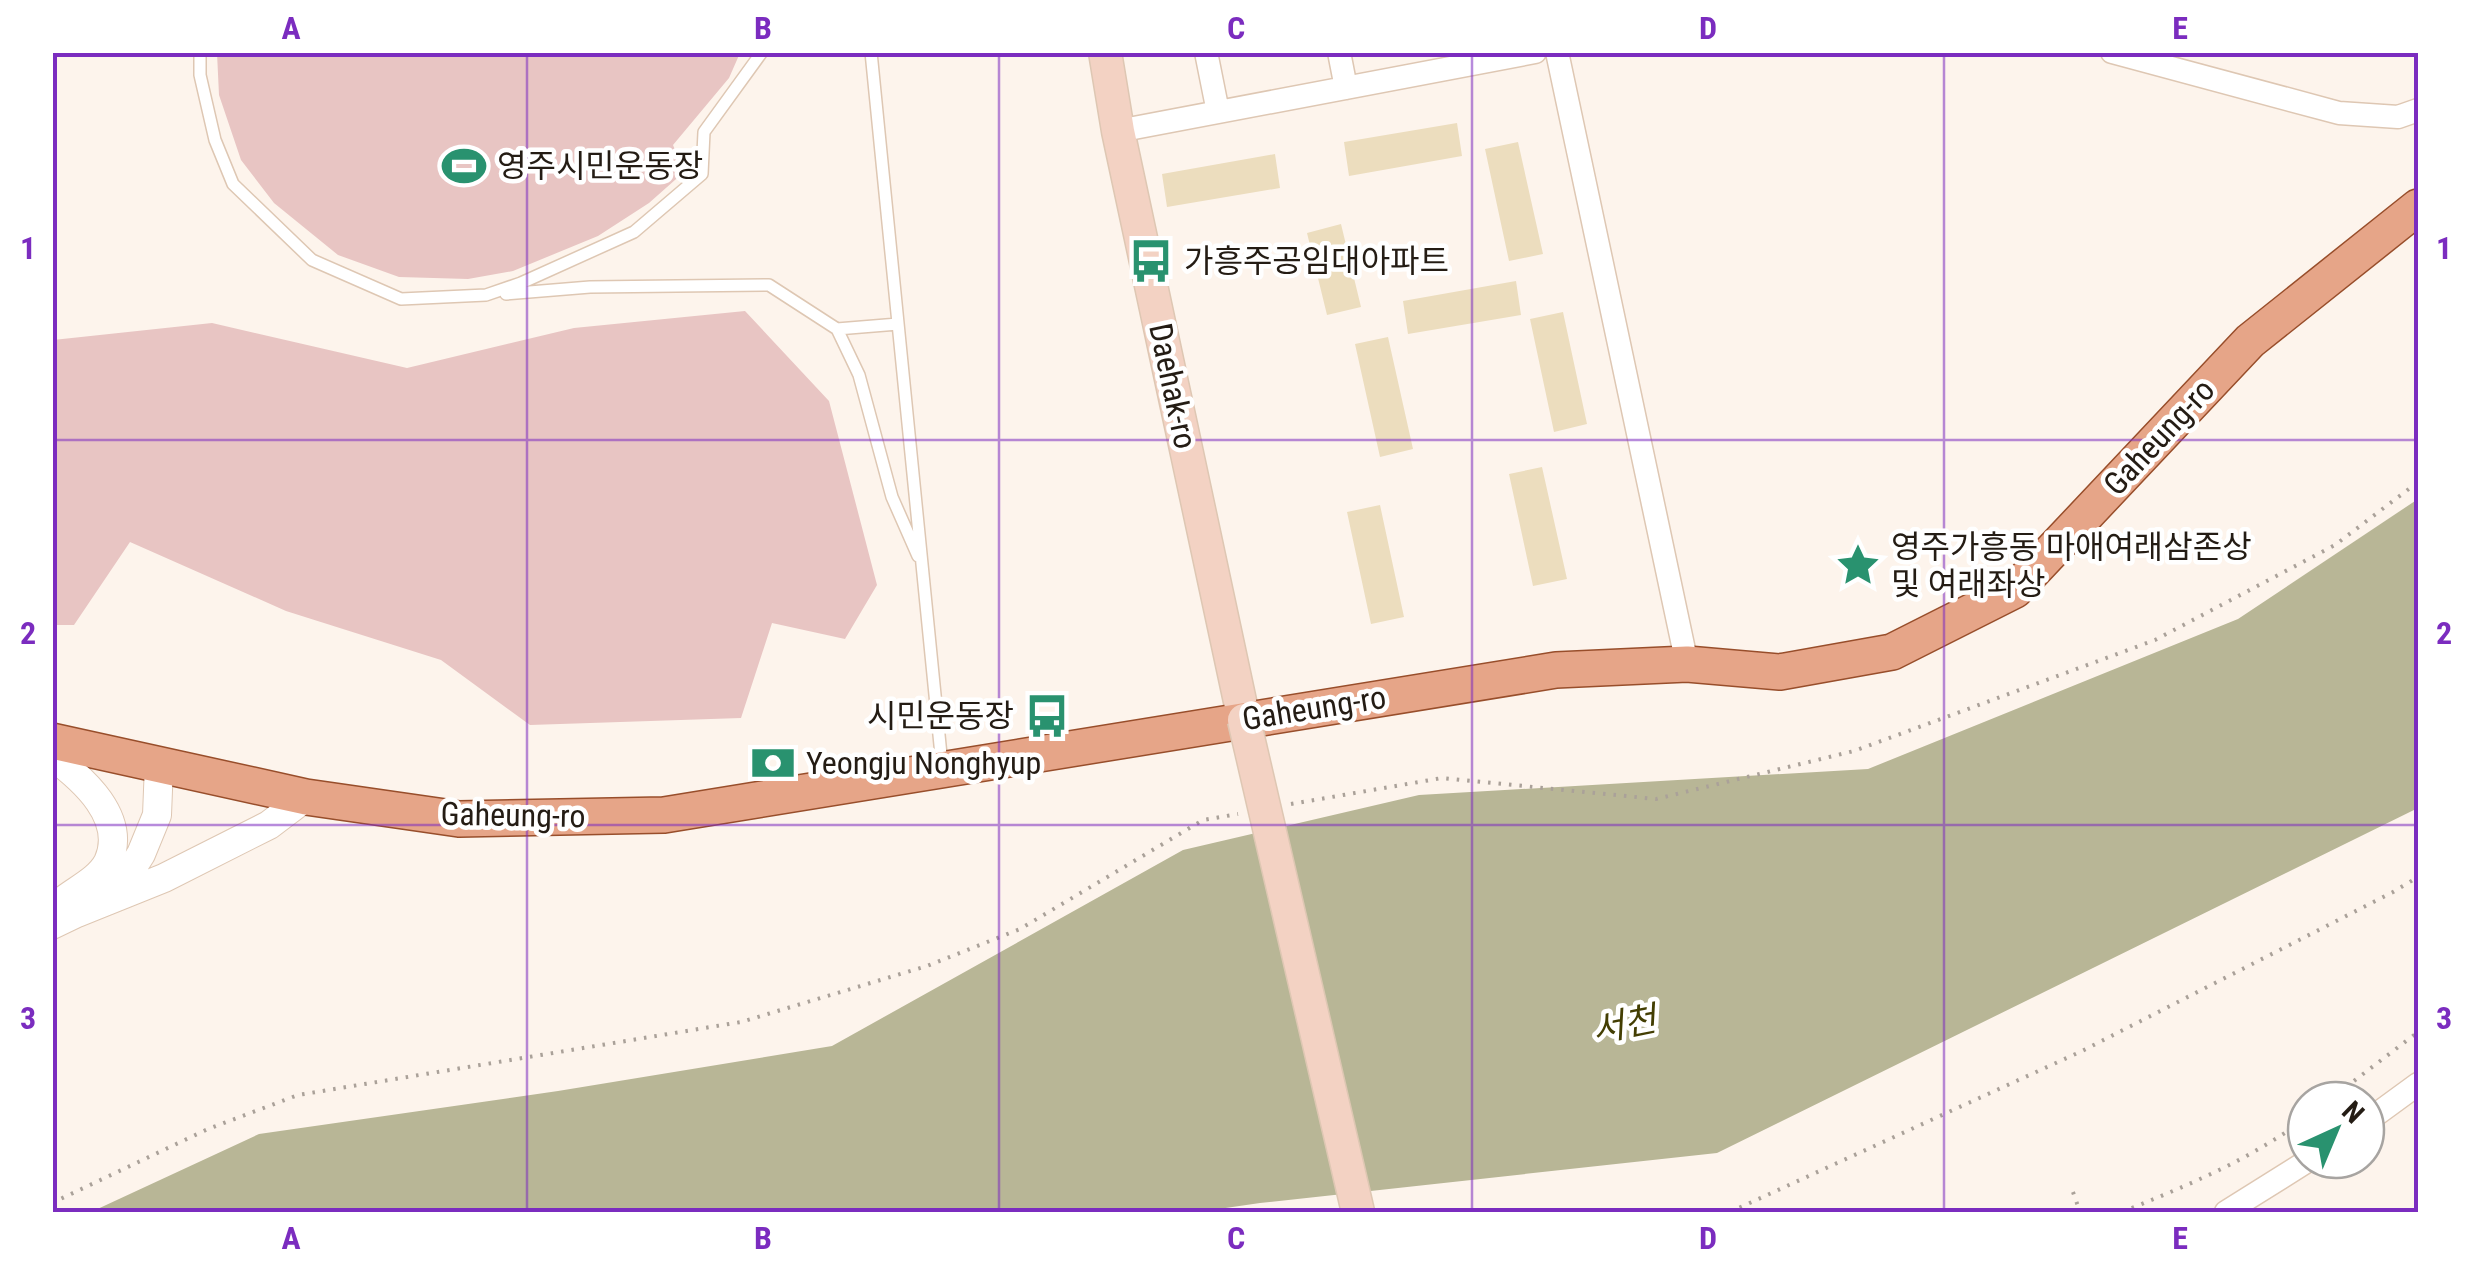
<svg xmlns="http://www.w3.org/2000/svg" width="2471" height="1265" viewBox="0 0 2471 1265" font-family="'Roboto Condensed','Noto Sans KR',sans-serif">
	<style>
		.green { fill: #e8c5c3 }
		.water { fill: #b8b696 }
		.building { fill: #ecddbe }
		.lines { fill: none; stroke-linecap: round; stroke-linejoin: round }
		.service-casing { stroke: #dec7b3; stroke-width: 14 }
		.minor-casing { stroke: #dec7b3; stroke-width: 25 }
		.tertiary-casing { stroke: #dec7b3; stroke-width: 30 }
		.secondary-casing { stroke: #dec7b3; stroke-width: 35 }
		.primary-casing { stroke: #984e2b; stroke-width: 38 }
		.path { stroke: #aaa199; stroke-width: 4; stroke-dasharray: 2.5 8; stroke-linecap: butt }
		.service { stroke: #fff; stroke-width: 11 }
		.minor { stroke: #fff; stroke-width: 22 }
		.tertiary { stroke: #fff; stroke-width: 28 }
		.secondary { stroke: #f3d2c3; stroke-width: 32 }
		.primary { stroke: #e6a588; stroke-width: 35 }
		.secondary-bridge-casing { stroke: #dec7b3; stroke-width: 35; stroke-linecap: butt }
		.secondary-bridge { stroke: #f3d2c3; stroke-width: 32 }
		.grid { fill: none; stroke: #7b2cbf; stroke-width: 2.5; stroke-opacity: 0.55 }
		.labels { text-anchor: middle; dominant-baseline: central; stroke-width: 9; stroke-linejoin: round; paint-order: stroke }
		.poi-label { font-size: 32px; fill: #241c14; stroke: #fff; text-anchor: start }
		.street-label { font-size: 32px; fill: #241c14; stroke: #fff }
		.water-label { font-size: 35px; font-style: italic; fill: #433e03; stroke: #fff }
		.neatline { fill: none; stroke: #7b2cbf; stroke-width: 4 }
		.grid-label { font-size: 32px; text-anchor: middle; font-weight: bold; fill: #7b2cbf }
	</style>
	<rect width="100%" height="100%" fill="#fdf4ec"/>
	<path class="green" d="M217 53V52L740 53 729 78 673 145 684 172 649 203 598 236 513 271 468 279 399 277 338 255 274 203 241 160 219 95Z
		M745 311 829 401 877 585 845 639 772 623 741 718 530 725 441 660 286 611 130 542 74 625H53V340L212 323 407 368 574 328Z"/>
	<path class="water" d="M2418 499V808L1717 1153 1260 1203 1198 1212H91L259 1134 558 1091 832 1046 1183 850 1419 795 1868 769 2238 619Z"/>
	<path class="building" d="M1457 123 1462 156 1349 176 1344 142Z
		M1518 142 1543 254 1509 261 1485 149Z
		M1275 154 1280 188 1167 207 1162 174Z
		M1341 224 1361 307 1327 315 1307 233Z
		M1516 281 1521 315 1408 334 1403 301Z
		M1563 312 1587 424 1554 432 1530 319Z
		M1388 337 1413 449 1380 457 1355 344Z
		M1542 467 1567 579 1533 586 1509 474Z
		M1380 505 1404 617 1371 624 1347 512Z"/>
	<g class="lines">
		<g class="service-casing">
			<path id="service" d="M200 52V75L215 140 233 184 312 260 401 299 486 295 521 283 634 232 702 174 704 132 762 52
				M871 52 942 765
				M506 294 590 287 769 285 837 329 859 375 892 497 918 556
				M837 329 898 324"/>
		</g>
		<g class="minor-casing">
			<path id="minor" d="M1206 52 1218 112
				M1339 52 1346 88
				M1557 52 1687 664
				M2112 52 2339 113 2398 117 2418 110
				M1118 131 1535 52
				M2366 1122 2418 1084
				M2226 1212 2309 1160"/>
		</g>
		<g class="tertiary-casing">
			<path id="tertiary" d="M52 756C83 779 128 818 108 862 98 881 75 890 60 903
				M77 913 164 878 269 825 306 797
				M52 925 77 913 122 884 141 854 157 815 159 765"/>
		</g>
		<g class="secondary-casing">
			<path id="secondary" d="M1105 52 1118 131 1244 720"/>
		</g>
		<g class="primary-casing">
			<path id="primary" d="M52 741 306 797 459 819 664 815 1556 670 1687 664 1780 672 1892 652 2015 590 2250 341 2418 207"/>
		</g>
		<path class="path" d="M1291 804 1442 778 1656 799 1854 751 2155 640 2335 545 2418 482
			M2329 1100 2418 1032
			M2073 1192 2080 1212
			M52 1203 208 1129 298 1095 741 1022 927 966 1020 929 1203 820 1238 814
			M1730 1212 2082 1051 2393 892 2418 877
			M2122 1212C2186 1186 2250 1160 2306 1118"/>
		<use href="#service" class="service"/>
		<use href="#minor" class="minor"/>
		<use href="#tertiary" class="tertiary"/>
		<use href="#secondary" class="secondary"/>
		<use href="#primary" class="primary"/>
		<g class="secondary-bridge-casing">
			<path id="secondary-bridge" d="M1244 720 1358 1212"/>
		</g>
		<use href="#secondary-bridge" class="secondary-bridge"/>
	</g>
	<path class="grid" d="M527 52V1212M999 52V1212M1472 52V1212M1944 52V1212M52 440H2418M52 825H2418"/>
	<defs>
		<g id="stadium-bare" transform="scale(3.45)"><path d="M0-5a6.5 5 0 1 0 0 10a6.5 5 0 1 0 0-10ZM-3.5-1.8h7v3.6h-7Z" fill="#29926f" stroke="#fff" stroke-width="2.5" paint-order="stroke"/></g>
		<g id="bus-bare" transform="scale(3.45)"><path d="M-5-6H5V4H4V6H2V4H-2V6H-4V4H-5ZM-3.5-4V0h7V-4ZM-3.5 1.2v1.5H-2V1.2ZM2 1.2v1.5H3.5V1.2Z" fill="#29926f" stroke="#fff" stroke-width="2.5" paint-order="stroke"/></g>
		<g id="sight-bare" transform="scale(3.45)"><path d="M0-6L1.8-2.2L6-1.7L2.9 1.2L3.7 5.4L0 3.3L-3.7 5.4L-2.9 1.2L-6-1.7L-1.8-2.2Z" fill="#29926f" stroke="#fff" stroke-width="2.5" paint-order="stroke"/></g>
		<g id="bank-bare" transform="scale(3.45)"><path d="M-6-4H6V4H-6ZM0-2.3a2.3 2.3 0 1 0 0 4.6a2.3 2.3 0 1 0 0-4.6Z" fill="#29926f" stroke="#fff" stroke-width="2.5" paint-order="stroke"/></g>
	</defs>
	<g fill-rule="evenodd">
		<use href="#stadium-bare" x="464" y="166"/>
		<use href="#bus-bare" x="1151" y="261"/>
		<use href="#sight-bare" x="1858" y="565"/>
		<use href="#bus-bare" x="1047" y="716"/>
		<use href="#bank-bare" x="773" y="763"/>
	</g>
	<g class="labels">
		<g class="poi-label">
			<text x="497" y="166">영주시민운동장</text>
			<text x="1184" y="261">가흥주공임대아파트</text>
			<text x="1891" y="547">영주가흥동 마애여래삼존상<tspan x="1891" dy="37">및 여래좌상</tspan></text>
			<text x="1014" y="716" text-anchor="end">시민운동장</text>
			<text x="806" y="763">Yeongju Nonghyup</text>
		</g>
		<g class="street-label">
			<text transform="translate(1173 386) rotate(78)">Daehak-ro</text>
			<text transform="translate(2159 437) rotate(-47)">Gaheung-ro</text>
			<text transform="translate(1314 708) rotate(-9)">Gaheung-ro</text>
			<text transform="translate(513 815) rotate(1)">Gaheung-ro</text>
		</g>
		<g class="water-label">
			<text transform="translate(1624 1025) rotate(-11)">서천</text>
		</g>
	</g>
	<rect width="2471" height="1265" fill="none" stroke="#ffffff" stroke-width="110"/>
	<g transform="translate(2336 1130) rotate(44)"><circle r="48" fill="#ffffff" stroke="#a7a4a1" stroke-width="2.5"/>
	<path d="M0-8L18 38L0 25L-18 38Z" fill="#29926f"/>
	<text y="-15" font-size="28" font-weight="bold" text-anchor="middle" fill="#241c14">N</text>
	</g>
	<rect x="55" y="55" width="2361" height="1155" class="neatline"/>
	<g class="grid-label">
		<text x="291" y="39">A</text>
		<text x="763" y="39">B</text>
		<text x="1236" y="39">C</text>
		<text x="1708" y="39">D</text>
		<text x="2180" y="39">E</text>
		<text x="28" y="259">1</text>
		<text x="2444" y="259">1</text>
		<text x="28" y="644">2</text>
		<text x="2444" y="644">2</text>
		<text x="28" y="1029">3</text>
		<text x="2444" y="1029">3</text>
		<text x="291" y="1249">A</text>
		<text x="763" y="1249">B</text>
		<text x="1236" y="1249">C</text>
		<text x="1708" y="1249">D</text>
		<text x="2180" y="1249">E</text>
	</g>
</svg>
